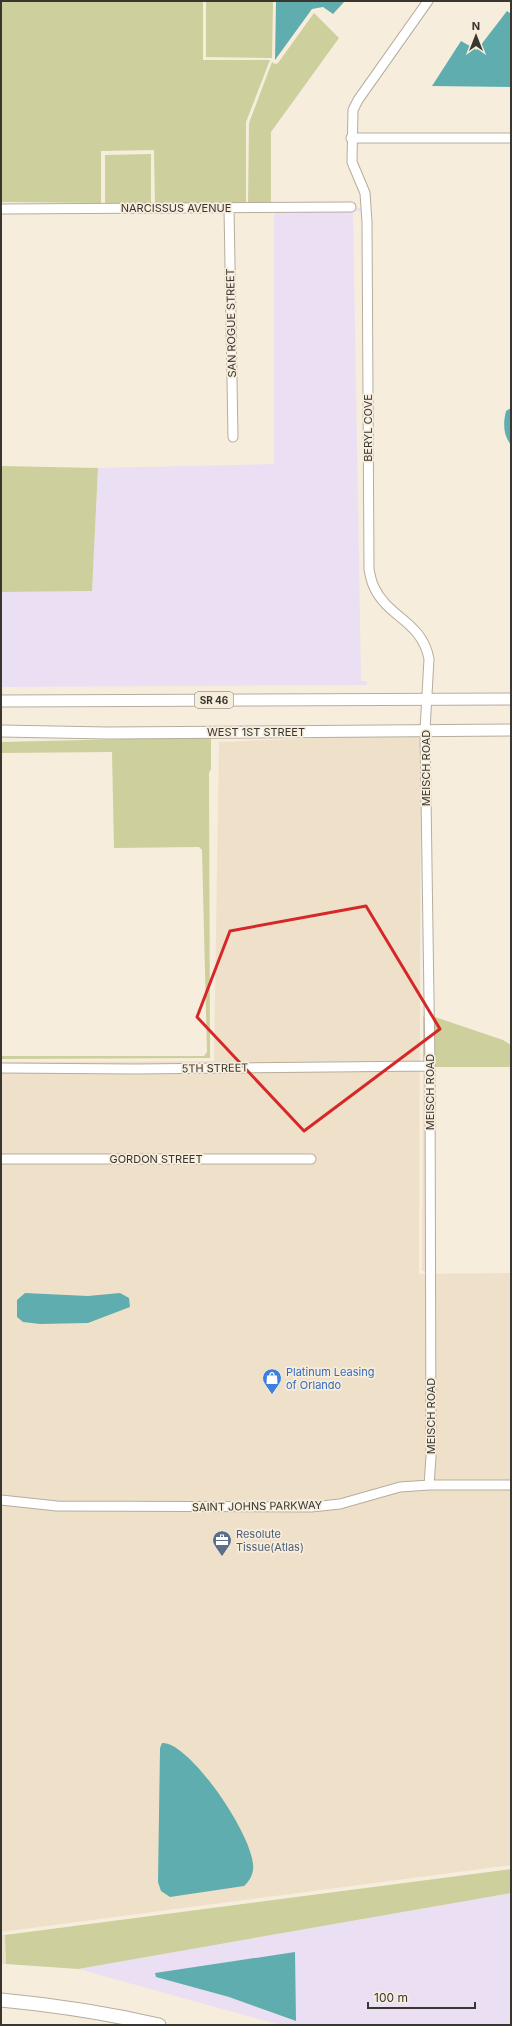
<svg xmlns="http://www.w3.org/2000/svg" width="512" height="2026" viewBox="0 0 512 2026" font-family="Inter,sans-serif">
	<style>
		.commercial { fill: #ebdff4; fill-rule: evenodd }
		.built { fill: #efe1c9 }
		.green { fill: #cdcf9c }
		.water { fill: #60adaf }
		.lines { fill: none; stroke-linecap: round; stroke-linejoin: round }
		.minor-casing { stroke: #b6ad9d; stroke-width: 11 }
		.major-casing { stroke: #b6ad9d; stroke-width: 13 }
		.highway-casing { stroke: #b6ad9d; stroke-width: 15 }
		.minor { stroke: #fff; stroke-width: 9 }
		.major { stroke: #fff; stroke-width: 11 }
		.highway { stroke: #fff; stroke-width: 13 }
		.marked { fill: none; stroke: #d62828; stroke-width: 3; stroke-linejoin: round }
		.labels { text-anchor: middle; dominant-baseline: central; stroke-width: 3.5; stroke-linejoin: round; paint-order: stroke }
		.shield { fill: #f7eddc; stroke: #726d63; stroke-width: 1 }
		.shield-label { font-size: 10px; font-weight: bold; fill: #39362f }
		.street-label { font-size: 11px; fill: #39362f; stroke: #f7eddc }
		.shop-label { font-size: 11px; fill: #366cbe; stroke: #f7eddc; text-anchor: start }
		.service-label { font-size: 11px; fill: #4e5e75; stroke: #f7eddc; text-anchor: start }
	</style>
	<rect width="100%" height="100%" fill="#f7eddc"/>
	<path class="commercial" d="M274 208H368V211H355L353 214 361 678 362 681H367V685L1 687V592L92 591 98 468 274 464Z
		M511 1893V2025H280L78 1969ZM295 1952V2021L229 1997 156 1977Z"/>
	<path class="built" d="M421 734 419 1274 511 1273V1865L1 1932V1062L214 1061 219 742Z
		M423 1067H430V1271H422Z
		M1 1935H5L6 1964H1Z"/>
	<path class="green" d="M1 1H203V60H270L246 122V203H155L154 150 101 151V203L1 202Z
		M206 1H273L272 58 206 57Z
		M314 13 339 38 271 132V203L274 208H105V155L151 154V203L154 207 248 205 249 123 272 62 275 64 278 63Z
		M1 466 98 468 92 591 1 592Z
		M211 737V769L209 773 210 1058 1 1059V1056H204L207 1052 202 850 199 847 114 848 112 752 1 753V742Z
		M429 1015 503 1040 511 1045V1067H423V1016Z
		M511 1869V1893L78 1969 6 1964 5 1935Z"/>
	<path class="water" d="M276 1H345L333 14 323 7 312 9 275 60Z
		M507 11 511 14V87L432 86 461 41 477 50Z
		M511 408V445C503 435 503 423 506 411Z
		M25 1293 88 1296 120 1293 129 1298 130 1307 88 1323 40 1324 23 1322 17 1317V1300Z
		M162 1743C190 1741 258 1842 253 1870 252 1877 249 1881 244 1886L170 1897 161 1891 158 1882 160 1748Z
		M295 1952 296 2021 229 1997 156 1977 155 1973Z"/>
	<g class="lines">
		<g class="minor-casing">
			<path id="minor" d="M428 1 358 100 353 110 352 162 365 193 367 222 369 569C370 575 371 581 374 587 388 618 422 621 429 659L425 730 430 1066 431 1457 429 1485
				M351 138H511
				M229 208 233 437
				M1 209 351 207
				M1 1068 136 1069 430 1066
				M1 1159H311
				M1 1500 57 1506 311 1507 340 1504 400 1487 429 1485H511"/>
		</g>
		<g class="major-casing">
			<path id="major" d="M1 701 511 699
				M1 731 107 733 511 730"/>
		</g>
		<g class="highway-casing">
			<path id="highway" d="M1 2000C54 2005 106 2013 159 2025"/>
		</g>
		<use href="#minor" class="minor"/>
		<use href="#major" class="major"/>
		<use href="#highway" class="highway"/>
	</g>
	<path class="marked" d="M366 906 440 1029 304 1131 197 1017 230 931Z"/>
	<defs>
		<g id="shop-pin" transform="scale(1)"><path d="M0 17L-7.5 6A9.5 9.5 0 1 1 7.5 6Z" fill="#3f7fe0" stroke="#f7eddc"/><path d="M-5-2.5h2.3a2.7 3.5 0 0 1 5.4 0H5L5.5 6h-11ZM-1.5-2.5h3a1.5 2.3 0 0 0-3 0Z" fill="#fff"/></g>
		<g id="office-pin" transform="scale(1)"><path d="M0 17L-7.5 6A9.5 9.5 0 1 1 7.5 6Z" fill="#5c6f8a" stroke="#f7eddc"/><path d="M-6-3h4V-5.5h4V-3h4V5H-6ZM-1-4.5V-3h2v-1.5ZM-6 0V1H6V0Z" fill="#fff"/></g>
	</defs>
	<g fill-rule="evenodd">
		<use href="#shop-pin" x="272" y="1378"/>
		<use href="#office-pin" x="222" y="1540"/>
	</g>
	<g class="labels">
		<rect class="shield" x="195" y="692" width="38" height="16" rx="3"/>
		<g class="shield-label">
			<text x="214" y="700">SR 46</text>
		</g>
		<g class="street-label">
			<text x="176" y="208">NARCISSUS AVENUE</text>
			<text transform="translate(231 323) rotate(-91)">SAN ROGUE STREET</text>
			<text transform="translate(368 428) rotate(-90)">BERYL COVE</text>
			<text x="256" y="732">WEST 1ST STREET</text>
			<text transform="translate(426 768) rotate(-90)">MEISCH ROAD</text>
			<text transform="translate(215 1068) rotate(-1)">5TH STREET</text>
			<text transform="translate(430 1092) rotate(-90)">MEISCH ROAD</text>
			<text x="156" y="1159">GORDON STREET</text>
			<text transform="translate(431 1416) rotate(-90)">MEISCH ROAD</text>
			<text transform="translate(257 1506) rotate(-1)">SAINT JOHNS PARKWAY</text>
		</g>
		<g class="shop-label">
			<text x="286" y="1372">Platinum Leasing<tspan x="286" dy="13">of Orlando</tspan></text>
		</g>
		<g class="service-label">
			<text x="236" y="1534">Resolute<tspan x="236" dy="13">Tissue(Atlas)</tspan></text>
		</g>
	</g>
	<rect width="512" height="2026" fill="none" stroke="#39362f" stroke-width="4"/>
	<g transform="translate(476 36)" stroke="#f7eddc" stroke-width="3" paint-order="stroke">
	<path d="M0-3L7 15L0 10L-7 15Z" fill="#39362f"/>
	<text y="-6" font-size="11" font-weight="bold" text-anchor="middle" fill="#39362f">N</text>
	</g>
	<path d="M368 2002v6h107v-6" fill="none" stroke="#39362f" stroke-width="2"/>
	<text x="374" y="2002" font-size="12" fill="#39362f" stroke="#f7eddc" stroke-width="3" paint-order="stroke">100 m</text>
</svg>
